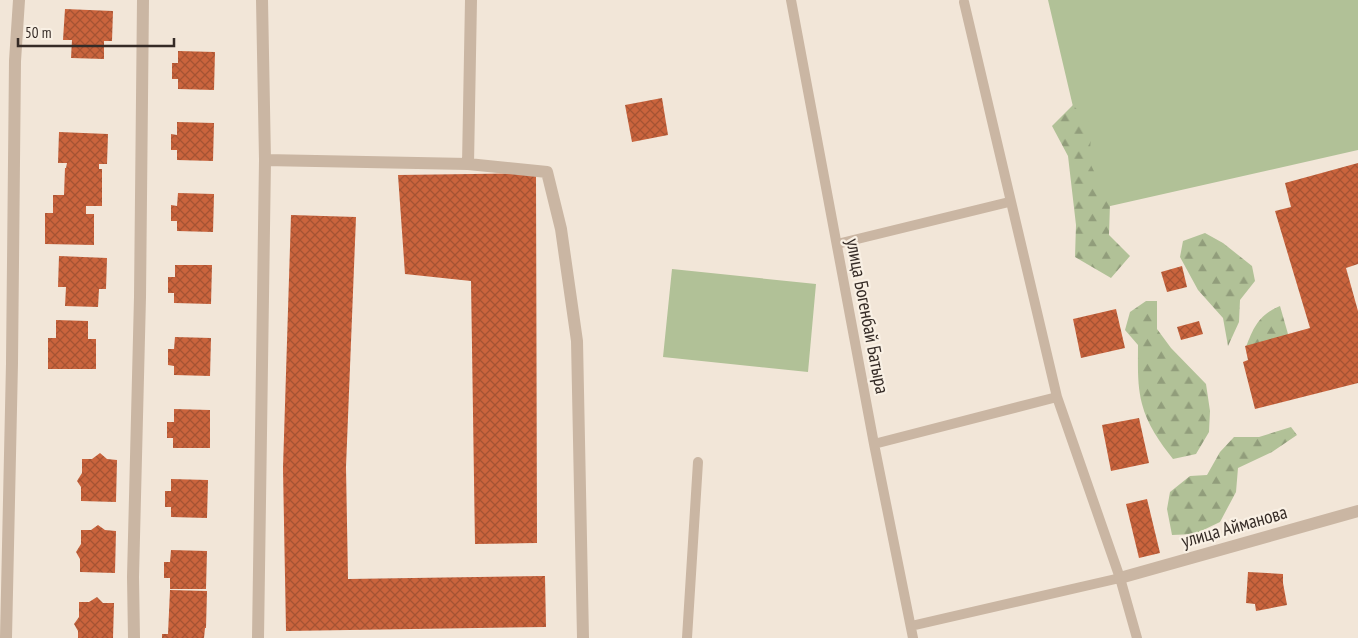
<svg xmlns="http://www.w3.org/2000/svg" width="1358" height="638" viewBox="0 0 1358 638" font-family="'PT Sans Narrow',sans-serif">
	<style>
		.green { fill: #b1c197 }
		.forest { fill: url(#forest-firs) }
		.building { fill: url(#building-cross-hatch) }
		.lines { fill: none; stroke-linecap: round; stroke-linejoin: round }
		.service { stroke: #cab6a3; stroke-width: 10 }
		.minor { stroke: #cab6a3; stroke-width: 12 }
		.labels { text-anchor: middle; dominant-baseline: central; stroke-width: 4.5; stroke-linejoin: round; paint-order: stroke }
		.street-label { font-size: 19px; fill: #352b26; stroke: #f9f0e4 }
	</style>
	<defs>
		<pattern id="forest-firs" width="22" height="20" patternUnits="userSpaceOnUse" patternTransform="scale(1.25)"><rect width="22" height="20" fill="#b1c197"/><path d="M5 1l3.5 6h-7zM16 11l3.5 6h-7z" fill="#919d7b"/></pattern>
		<pattern id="building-cross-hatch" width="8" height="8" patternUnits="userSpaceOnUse" patternTransform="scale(1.25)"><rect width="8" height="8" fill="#ca643d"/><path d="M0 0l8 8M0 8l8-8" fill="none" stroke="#a55333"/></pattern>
	</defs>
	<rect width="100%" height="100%" fill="#f2e6d8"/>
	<path class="green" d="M1048 0H1358V150L1097 209Z
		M672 269 816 284 808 372 663 357Z"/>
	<path class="forest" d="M1073 105 1092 126 1089 161 1110 204 1109 235 1130 256 1111 278 1075 257 1076 225 1068 156 1052 126Z
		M1205 233 1223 243 1252 266 1255 281 1240 300 1239 322 1228 346 1223 318 1198 290 1180 257 1183 241Z
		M1146 301H1157V329L1171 348 1206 384 1210 411 1209 432 1196 454 1173 459C1160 443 1147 424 1142 404 1137 385 1138 365 1138 345L1125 330 1130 312Z
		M1280 306 1290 341 1246 347C1254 326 1259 315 1280 306Z
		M1291 427 1297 435 1272 452 1238 468 1236 492 1220 522 1195 534 1172 535 1167 509 1170 492 1190 476 1207 475 1220 452 1234 437H1259Z"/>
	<path class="building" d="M65 9 113 11 112 41H104V59L71 58 72 40H63Z
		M178 51 215 52 214 90 178 89V79H172V63H178Z
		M662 98 668 135 632 142 625 105Z
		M177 122 214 123 213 161 177 160V150H171V134L177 135Z
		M59 132 108 134 107 164H99V169H102V206H86V214H94V245L45 244V213H53V195H64L65 168H66L67 163H58Z
		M1358 163V264L1346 268 1358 311V383L1255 409 1243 362 1248 360 1245 346 1310 328 1275 211 1291 207 1285 183Z
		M536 173 537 543 475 544 471 281 405 274 398 175Z
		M178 193 214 194 213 232 177 231V221H171V205L177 206Z
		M291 215 356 217 346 467 348 579 545 576 546 627 286 631 283 468Z
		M59 256 107 258 106 289H99L98 307 65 306 66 287H58Z
		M175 265H212L211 304 174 303V293H168V277H175Z
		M1182 266 1187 287 1167 292 1161 272Z
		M1116 309 1125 348 1081 358 1073 319Z
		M56 320 88 321V339H96V369H48V338H56Z
		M1199 321 1203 334 1181 340 1177 327Z
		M175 337 211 338 210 376 174 375V366L168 365V349H174Z
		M174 409 210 410V448H173V438H167V422H174Z
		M1139 418 1149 463 1111 471 1102 425Z
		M100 453 107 459 117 460 116 502 81 501V487L77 481 82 473V459H92Z
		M171 479 208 480 207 518 171 517V507H165V491H171Z
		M1147 499 1160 553 1139 558 1126 504Z
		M98 525 105 530 116 531 115 573 80 572V559L76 552 81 544V530H91Z
		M171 550 207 551 206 589H170V578H164V562H170Z
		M1248 572 1283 574V583L1287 605 1256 611 1255 604 1246 603Z
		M170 590 207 591 206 628H205L204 638H162V634H168Z
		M97 597 103 603H114L113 638H78V631L74 624 79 617V602H89Z"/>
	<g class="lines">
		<path class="service" d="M791 0 874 444 913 638
			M964 2 1057 397 1120 578 1137 638
			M837 244 1009 202
			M874 444 1057 397
			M911 626 1120 578
			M687 638 698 462"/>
		<path class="minor" d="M471 0 468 164 547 172 561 229 577 341 583 638
			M265 160 468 164
			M1120 578 1358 511
			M6 638 12 363 15 61 19 0
			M134 638 133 577 140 297 143 0
			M258 638 265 160 262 0"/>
	</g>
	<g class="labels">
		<g class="street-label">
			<text transform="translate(868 316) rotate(79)">улица Богенбай Батыра</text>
			<text transform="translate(1234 526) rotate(-16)">улица Айманова</text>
		</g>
	</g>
	<path d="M18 38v8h156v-8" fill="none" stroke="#352b26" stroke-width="2.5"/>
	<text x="25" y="38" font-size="15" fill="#352b26" stroke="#f9f0e4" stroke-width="4" paint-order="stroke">50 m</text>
</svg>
